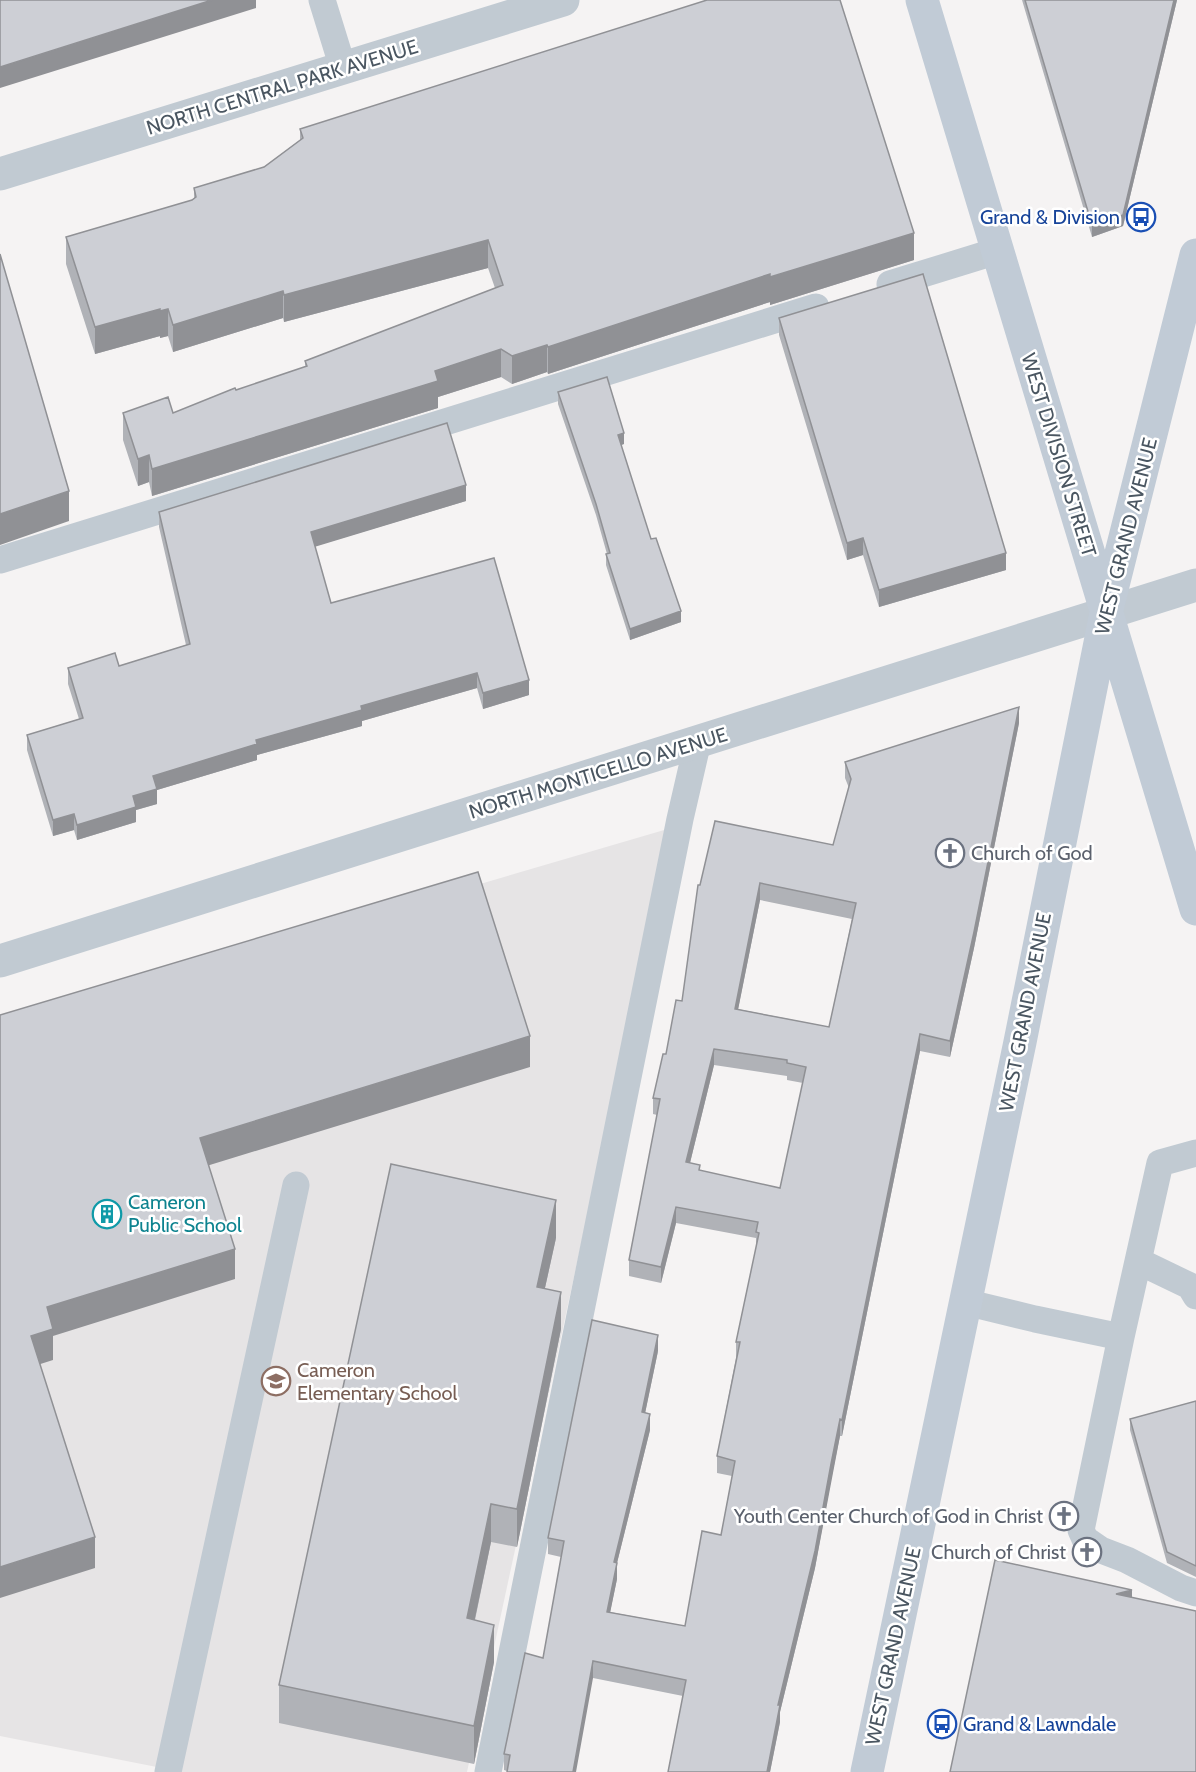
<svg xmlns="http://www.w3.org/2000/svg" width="1196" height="1772" viewBox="0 0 1196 1772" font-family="Cabin,sans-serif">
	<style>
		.education { fill: #e6e4e5 }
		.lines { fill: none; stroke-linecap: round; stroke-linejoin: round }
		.service { stroke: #c1cad2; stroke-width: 27 }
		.minor { stroke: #c1cad2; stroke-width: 33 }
		.tertiary { stroke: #c1cad2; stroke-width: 33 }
		.secondary { stroke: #c1cbd6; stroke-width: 33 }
		.wall { fill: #b0b2b7; fill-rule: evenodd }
		.shaded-wall { fill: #909195 }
		.building { fill: #cdcfd5; stroke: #909195; stroke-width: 1.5; fill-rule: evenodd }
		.labels { text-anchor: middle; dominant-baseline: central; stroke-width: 5; stroke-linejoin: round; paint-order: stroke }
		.street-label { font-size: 20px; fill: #4a5661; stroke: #fff }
		.transit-label { font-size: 20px; fill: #164399; stroke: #fff; text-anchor: end }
		.worship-label { font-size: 20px; fill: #5b616d; stroke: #fff; text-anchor: end }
		.culture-label { font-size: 20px; fill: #0d838f; stroke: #fff; text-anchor: start }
		.education-label { font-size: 20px; fill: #785e54; stroke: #fff; text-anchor: start }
	</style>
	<rect width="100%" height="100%" fill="#f5f3f3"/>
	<path class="education" d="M671 828 467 1772H182L0 1736V1025Z"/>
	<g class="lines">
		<path class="service" d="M322 0 343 68
			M890 284 997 251
			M0 560 816 307
			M1138 1261 1190 1286 1196 1296
			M965 1302 1035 1319 1121 1337 1081 1530 1085 1539 1101 1550 1127 1560 1181 1588 1196 1593
			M1121 1337 1160 1163 1196 1153
			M168 1772 296 1185
			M488 1772 680 819 698 741"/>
		<path class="minor" d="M0 961 1196 585"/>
		<path class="tertiary" d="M0 174 563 0"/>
		<path class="secondary" d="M922 0 1196 909
			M867 1772 1020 1042 1106 613 1196 255"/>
	</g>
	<path class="wall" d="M1022 0H1177L1123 226 1092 237Z
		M300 129 914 260 770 305V302L548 374 547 372 512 384 501 377 438 397V408L152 496 149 482 138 486 123 440V413H173L305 367V361L495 288 488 268 284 322 283 318 173 352 168 336 160 338V336L95 354 66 264V237L192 200 194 198V188L264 167 300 140Z
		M779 318 1006 570 879 607 863 555 847 560 779 335Z
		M558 392 624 444 621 445 651 539 681 622 630 640 606 565V554H607L596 515 558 404Z
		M466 501 315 546 331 603 529 695 483 709 477 688 362 721V726L257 755V760L157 790V804L136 810V822L77 840 74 830 53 836 27 750V735L79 719 68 684V668L119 666 186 645 159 527V512Z
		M1019 723 974 948 950 1057 920 1051 842 1436H840L831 1480 815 1568 780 1712V1722L770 1772H668L683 1696 593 1678 507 1771 504 1770V1754L543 1658 561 1557 548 1554V1538L658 1351 645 1413 650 1430 617 1563V1579L610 1612 685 1626 721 1535 732 1476 717 1473V1456L736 1358V1342L756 1248V1238L676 1223 661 1283 629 1276V1260L657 1115 653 1114V1098L682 1001 700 885 833 845 849 788 845 778V762ZM760 900 852 919 829 1027 738 1009ZM714 1065 787 1076V1080L803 1083 780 1188 700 1171 690 1163Z
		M556 1238 545 1288 561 1329 517 1547 491 1542 475 1620 494 1662 474 1764 279 1723V1685Z
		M1196 1401V1577L1167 1563 1130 1430V1419Z"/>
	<path class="shaded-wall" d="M212 0H256V8L0 88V67Z
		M1174 0H1177L1123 226 1092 237V225Z
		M914 233V260L770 305V277Z
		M488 240V268L284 322V295Z
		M770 274V302L548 374V347Z
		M283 291V318L173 352V325Z
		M160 309V336L95 354V327Z
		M168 309V336L160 338V311Z
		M547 345V372L512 384V356Z
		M501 349V377L438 397V408L152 496V469L435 371Z
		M624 433V444L618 446V435Z
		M149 455V482L138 486V459Z
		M466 485V501L311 548V532Z
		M69 491V521L0 545V514Z
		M863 538V555L847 560V543Z
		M1006 553V570L879 607V590Z
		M681 611V622L630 640V629Z
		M477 673V688L362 721V726L257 755V760L157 790V804L136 810V822L77 840V825L133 796 153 776 256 740 361 706Z
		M529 680V695L483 709V693Z
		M1019 707V723L974 948 950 1057V1041Z
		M74 814V830L53 836V820Z
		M760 883V900L735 1025V1009Z
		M920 1034V1051L842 1436V1420Z
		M530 1036V1067L200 1168V1138Z
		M714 1049V1065L686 1179V1162Z
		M556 1200V1238L537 1324V1287Z
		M676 1207V1223L661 1283V1267Z
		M235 1249V1279L53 1336V1360L31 1367V1336L47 1307Z
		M561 1292V1329L517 1547V1509Z
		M658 1335V1351L642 1428V1412Z
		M650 1414V1430L617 1563V1579L607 1628V1612L614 1562Z
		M840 1419V1436L815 1568 780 1712V1722L770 1772H767L778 1705Z
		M491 1504V1542L467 1656V1618Z
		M95 1537V1568L0 1598V1567Z
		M1132 1590V1618L1116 1594Z
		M494 1625V1662L474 1764V1726Z
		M593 1661V1678L576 1772H573Z"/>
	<path class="building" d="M0 0H212L0 67Z
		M707 0H840L914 233 770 277V274L548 347 547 345 512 356 501 349 435 371 438 381 152 469 149 455 138 459 123 413 168 397 173 413 235 388 236 390 307 366 305 361 503 285 488 240 284 295 283 291 173 325 168 309 160 311V309L95 327 66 237 192 200 196 197 194 188 264 167 303 138 300 129Z
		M1025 0H1174L1123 215 1092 225Z
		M0 254 69 491 0 514Z
		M923 274 1006 553 879 590 863 538 847 543 779 318Z
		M607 377 624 433 618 435 651 539 656 538 681 611 630 629 606 554 610 553 596 504 558 392Z
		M447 423 466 485 311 532 331 603 494 558 529 680 483 693 477 673 361 706 362 710 256 740 257 744 153 776 157 789 133 796 136 807 77 825 74 814 53 820 27 735 83 718 68 668 115 653 119 666 190 644 159 512Z
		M1019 707 974 932 950 1041 920 1034 842 1420 840 1419 831 1464 815 1551 778 1705H780L767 1772H668L686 1680 593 1661 573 1772H507L510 1755 504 1754 525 1653 543 1658 564 1541 548 1538 592 1320 658 1335 642 1412 650 1414 614 1562 617 1563 607 1612 685 1626 702 1531 721 1535 735 1461 717 1456 740 1342H736L759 1233 756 1232 758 1222 676 1207 661 1267 629 1260 660 1099 653 1098 663 1054H666L676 1000 682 1001 698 885H700L715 821 833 845 851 779 845 762ZM760 883 856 903 829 1027 735 1009ZM714 1049 787 1060V1063L806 1067 780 1188 699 1170 700 1165 686 1162Z
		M478 872 530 1036 200 1138 235 1249 47 1307 53 1329 31 1336 95 1537 0 1567V1015Z
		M391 1164 556 1200 537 1287 561 1292 517 1509 491 1504 467 1618 494 1625 474 1726 279 1685Z
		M1196 1401V1566L1167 1552 1130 1419Z
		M995 1560 1132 1590 1116 1594 1196 1611V1772H950Z"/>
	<defs>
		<g id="bus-ring" transform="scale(1.5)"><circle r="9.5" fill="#fff" stroke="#1a4fb4" stroke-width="1.5"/><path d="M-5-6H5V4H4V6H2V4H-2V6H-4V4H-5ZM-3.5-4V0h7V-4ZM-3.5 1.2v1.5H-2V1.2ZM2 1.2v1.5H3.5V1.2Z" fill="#1a4fb4"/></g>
		<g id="church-ring" transform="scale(1.5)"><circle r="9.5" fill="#fff" stroke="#6b7280" stroke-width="1.5"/><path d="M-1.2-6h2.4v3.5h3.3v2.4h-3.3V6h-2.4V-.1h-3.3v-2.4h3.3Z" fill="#6b7280"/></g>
		<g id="building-ring" transform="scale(1.5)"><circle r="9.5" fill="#fff" stroke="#0f9aa8" stroke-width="1.5"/><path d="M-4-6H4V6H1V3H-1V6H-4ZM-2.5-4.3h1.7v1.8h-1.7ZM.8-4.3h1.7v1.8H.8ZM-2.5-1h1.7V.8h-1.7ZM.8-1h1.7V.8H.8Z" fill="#0f9aa8"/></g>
		<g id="school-ring" transform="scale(1.5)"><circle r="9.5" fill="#fff" stroke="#8d6e63" stroke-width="1.5"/><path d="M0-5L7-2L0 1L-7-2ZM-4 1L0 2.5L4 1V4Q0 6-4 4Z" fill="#8d6e63"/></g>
	</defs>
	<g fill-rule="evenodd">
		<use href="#bus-ring" x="1141" y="217"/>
		<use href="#church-ring" x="950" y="853"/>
		<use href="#building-ring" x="107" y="1214"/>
		<use href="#school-ring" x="276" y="1381"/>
		<use href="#church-ring" x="1064" y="1516"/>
		<use href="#church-ring" x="1087" y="1552"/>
		<use href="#bus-ring" x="942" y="1724"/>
	</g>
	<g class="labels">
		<g class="street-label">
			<text transform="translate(282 87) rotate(-17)">NORTH CENTRAL PARK AVENUE</text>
			<text transform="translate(1059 455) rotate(73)">WEST DIVISION STREET</text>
			<text transform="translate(1126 536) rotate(-76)">WEST GRAND AVENUE</text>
			<text transform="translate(598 773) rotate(-17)">NORTH MONTICELLO AVENUE</text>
			<text transform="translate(1025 1012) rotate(-79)">WEST GRAND AVENUE</text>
			<text transform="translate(893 1646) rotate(-78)">WEST GRAND AVENUE</text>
		</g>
		<g class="transit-label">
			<text x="1120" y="217">Grand &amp; Division</text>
			<text x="963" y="1724" text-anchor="start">Grand &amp; Lawndale</text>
		</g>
		<g class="worship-label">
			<text x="971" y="853" text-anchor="start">Church of God</text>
			<text x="1043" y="1516">Youth Center Church of God in Christ</text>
			<text x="1066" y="1552">Church of Christ</text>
		</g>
		<g class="culture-label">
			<text x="128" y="1202">Cameron<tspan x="128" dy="23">Public School</tspan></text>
		</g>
		<g class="education-label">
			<text x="297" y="1370">Cameron<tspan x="297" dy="23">Elementary School</tspan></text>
		</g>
	</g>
</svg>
